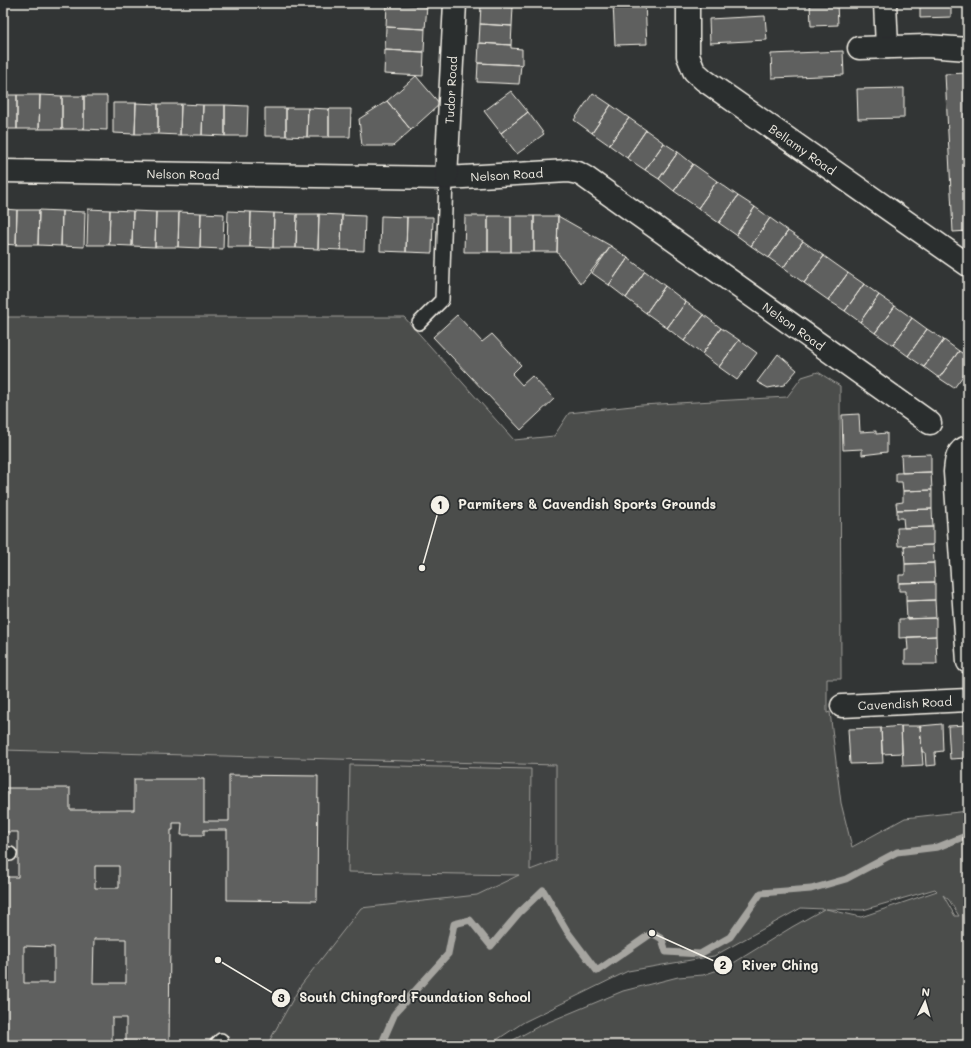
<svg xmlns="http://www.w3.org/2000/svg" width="971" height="1048" viewBox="0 0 971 1048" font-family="Mali,sans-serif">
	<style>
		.built { fill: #404242 }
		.green { fill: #4b4d4c; stroke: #a09f9a; fill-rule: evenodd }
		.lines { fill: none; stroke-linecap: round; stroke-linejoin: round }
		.stream { stroke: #a6a5a0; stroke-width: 7 }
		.building { fill: #5f605f; stroke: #f4f1e8; fill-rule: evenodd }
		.lane-casing { stroke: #f4f1e8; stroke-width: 16 }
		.street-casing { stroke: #f4f1e8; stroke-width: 25 }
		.lane { stroke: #2a2d2e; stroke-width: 13 }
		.street { stroke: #2a2d2e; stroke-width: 22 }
		.labels { text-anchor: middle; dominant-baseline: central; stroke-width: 3.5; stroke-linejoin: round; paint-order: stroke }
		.street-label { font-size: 12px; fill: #f4f1e8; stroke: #2a2d2e }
		.leader { fill: none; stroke: #f4f1e8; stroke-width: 1.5 }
		.callout-dot { fill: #f4f1e8; stroke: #2a2d2e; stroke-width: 1.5 }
		.mark-label { font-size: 12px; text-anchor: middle; font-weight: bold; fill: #111 }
		.callout-label { font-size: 13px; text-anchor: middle; font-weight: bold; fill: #f4f1e8; stroke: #2a2d2e; stroke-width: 3.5; stroke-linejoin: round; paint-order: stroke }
	</style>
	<rect width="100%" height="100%" fill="#323535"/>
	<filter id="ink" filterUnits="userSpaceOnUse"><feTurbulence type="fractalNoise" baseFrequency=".025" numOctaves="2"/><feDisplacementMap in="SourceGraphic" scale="8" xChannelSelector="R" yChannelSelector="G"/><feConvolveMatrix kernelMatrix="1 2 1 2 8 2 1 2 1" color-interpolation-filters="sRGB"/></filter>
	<g filter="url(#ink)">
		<path class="built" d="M3 750 556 764V880L305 1045H3Z"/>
		<path class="green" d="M3 317H404L514 440 554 436 569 413 641 405 787 397 802 377 818 372 840 386 841 679H827V713L830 712 841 803 852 847 905 818 968 811V1045H504L539 1026 623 991 678 977 703 975 727 967 792 927 824 909 801 908 714 956 628 971 524 1022 489 1045H267L301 985 361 908 477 895 519 875 348 872 350 765 531 769 530 870 556 860V765L3 750ZM935 889 937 891 861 917 826 909 863 910ZM943 895 949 900 959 916H955Z"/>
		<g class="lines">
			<path class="stream" d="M381 1045 395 1013 448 954 454 924 470 920 491 946 519 913 543 890 567 931 597 971 652 933 662 939 666 952 700 954 730 937 761 893 811 889 846 879 897 852 938 847 963 837H968"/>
		</g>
		<path class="building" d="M387 3H427V6Z
			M387 3 427 6 425 29 386 27Z
			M481 3H513V7L481 5Z
			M613 3H645L647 44 615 45Z
			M810 3H837L838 25 811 26Z
			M920 3H951V17L920 18Z
			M481 5 513 7 512 26 480 24Z
			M765 16 767 40 710 43 709 19Z
			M480 24 512 26 511 45 479 43Z
			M386 27 425 29 424 52 385 50Z
			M479 43 511 45V48L522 49V65L478 63Z
			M385 50 424 52 423 76 384 74Z
			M843 51 844 75 772 78 771 54Z
			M478 63 521 65 519 84 477 82Z
			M968 73V231L953 232 945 74Z
			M416 76 440 104 411 130 387 101Z
			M904 88V118L858 119 857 89Z
			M511 91 528 112 501 133 484 111Z
			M593 93 611 105 592 133 574 120Z
			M3 95H17V129H3Z
			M17 95H40L39 129H17Z
			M40 95 62 96V129H39Z
			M62 96H84V129H62Z
			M84 96H107V130L84 129Z
			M387 101 411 130 393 146H362L359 119Z
			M113 103H136L135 134 113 133Z
			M136 103 158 104V134H135Z
			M158 104H181L180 135 158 134Z
			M181 104 203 105 202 135H180Z
			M203 105H225V136L202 135Z
			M225 105 248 106 247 136H225Z
			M611 105 629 118 609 145 592 133Z
			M265 108H286V136H265Z
			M286 108H308L307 137 286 136Z
			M308 108 329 109V137H307Z
			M329 109H351L350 137H329Z
			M528 112 544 134 517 154 501 133Z
			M629 118 646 130 627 158 609 145Z
			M646 130 664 143 645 170 627 158Z
			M664 143 678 152 659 179 645 170Z
			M678 152 693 164 674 191 659 179Z
			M693 164 717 181 698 208 674 191Z
			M717 181 738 196 719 223 698 208Z
			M738 196 755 207 736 235 719 223Z
			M755 207 770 218 751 246 736 235Z
			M3 209 17 210 16 245 3 244Z
			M88 209 110 210 109 245H87Z
			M17 210H39L38 245H16Z
			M39 210 62 211 61 246 38 245Z
			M110 210 133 211 132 246 109 245Z
			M62 211 85 212 84 247 61 246Z
			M133 211 156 212 155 247 132 246Z
			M228 211 251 212 250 247H227Z
			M156 212H179L178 247H155Z
			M179 212 201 213 200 248 178 247Z
			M251 212 274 213 273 248 250 247Z
			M201 213 224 214 223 249 200 248Z
			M274 213 297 214 296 248H273Z
			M297 214H319L318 249 296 248Z
			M319 214 342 215 341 250 318 249Z
			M342 215 365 216 364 251 341 250Z
			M381 216 407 217 406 252 380 251Z
			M465 216H488V252H464Z
			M488 216H511V252H488Z
			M511 216H534V252H511Z
			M534 216H558L557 252H534Z
			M558 216 611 246 581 284 557 252Z
			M407 217H433L432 253 406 252Z
			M770 218 788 231 769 258 751 246Z
			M788 231 803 241 783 268 769 258Z
			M803 241 824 256 804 283 783 268Z
			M611 246 628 258 609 285 592 273Z
			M824 256 848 273 828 300 804 283Z
			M628 258 645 271 626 298 609 285Z
			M645 271 665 286 646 313 626 298Z
			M848 273 864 284 845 311 828 300Z
			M864 284 879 295 860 322 845 311Z
			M665 286 686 302 667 328 646 313Z
			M879 295 895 306 875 333 860 322Z
			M686 302 704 315 684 341 667 328Z
			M895 306 912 318 893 345 875 333Z
			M457 315 482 342 492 334 521 365 512 374 522 385 532 376 554 399 521 430 433 337Z
			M704 315 721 328 702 354 684 341Z
			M912 318 927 329 908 356 893 345Z
			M721 328 739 340 719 367 702 354Z
			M927 329 944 340 924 367 908 356Z
			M739 340 757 353 737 380 719 367Z
			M944 340 959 351 939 378 924 367Z
			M959 351 968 357V369L954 388 939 378Z
			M778 354 797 370 784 385 768 388 757 382Z
			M859 414 860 432 876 431V434L887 433V452L862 455V449L843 450 842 415Z
			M931 454V472L902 473 901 455Z
			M931 472 932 490 903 491 902 482H896V473Z
			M932 490V509L897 510 896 503 903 502V491Z
			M932 509 933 527 904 528 903 518H897V510Z
			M933 527V545L898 546 897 528Z
			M933 545 934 563 905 564 904 546Z
			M934 563 935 582 899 583V575H905V564Z
			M935 582V600L906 601V591H899V583Z
			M935 600 936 618 907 619 906 601Z
			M936 618V636L899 638V619Z
			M936 636 937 664H905V650H908L907 637Z
			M942 724 943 751 935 752 936 765 926 766 925 752H922L920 726Z
			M968 725V758L950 759 948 726Z
			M901 726 902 753 882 754 881 728Z
			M901 726H920L923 765 903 766Z
			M881 728 883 763 850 764 848 729Z
			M229 775 318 776 317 901 227 900V830H204V835H181L182 823H173V830H171L169 1045H126V1018H112V1045H3V877H18V832H3V788H70V810H134V779H204V821H229ZM95 866H119V888H95ZM94 939H126V983H93ZM24 946 54 947V983H24Z"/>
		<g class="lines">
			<g class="lane-casing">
				<path id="lane" d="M419 323 442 300 446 178
					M3 854H10
					M216 1045 221 1040"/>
			</g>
			<g class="street-casing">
				<g id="street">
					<path id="s1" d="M688 3V56L694 71 704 80 968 265"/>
					<path d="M885 3 887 47"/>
					<path d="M859 48 927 46 968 49"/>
					<path id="s2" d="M3 171 446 178 568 171 578 173 585 177 930 423"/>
					<path id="s3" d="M446 178 455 3"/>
					<path d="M968 447C956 450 956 462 955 472L968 662"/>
					<path id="s4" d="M842 706 968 700"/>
				</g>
			</g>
			<use href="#lane" class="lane"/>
			<use href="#street" class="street"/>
		</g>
	</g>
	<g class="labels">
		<g class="street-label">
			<text stroke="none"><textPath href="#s3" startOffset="88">Tudor Road</textPath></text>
			<text stroke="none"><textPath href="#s1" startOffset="203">Bellamy Road</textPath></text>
			<text stroke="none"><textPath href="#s2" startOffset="180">Nelson Road</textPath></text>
			<text stroke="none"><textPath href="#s2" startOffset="504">Nelson Road</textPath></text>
			<text stroke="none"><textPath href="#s2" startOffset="840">Nelson Road</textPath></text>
			<text stroke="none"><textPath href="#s4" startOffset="63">Cavendish Road</textPath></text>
		</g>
	</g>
	<path class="leader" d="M422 568L440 505M652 933L723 965M218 960L281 998"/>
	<g class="callout-dot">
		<circle cx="422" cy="568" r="4"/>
		<circle cx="652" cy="933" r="4"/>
		<circle cx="218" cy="960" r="4"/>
		<circle cx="440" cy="505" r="10"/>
		<circle cx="723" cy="965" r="10"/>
		<circle cx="281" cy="998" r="10"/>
	</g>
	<g class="mark-label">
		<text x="440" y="509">1</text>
		<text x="723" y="969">2</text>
		<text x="281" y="1002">3</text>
	</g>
	<g class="callout-label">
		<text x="587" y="509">Parmiters &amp; Cavendish Sports Grounds</text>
		<text x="780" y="970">River Ching</text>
		<text x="415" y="1002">South Chingford Foundation School</text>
	</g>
	<rect width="971" height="1048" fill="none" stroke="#2a2d2e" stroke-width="16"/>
	<rect x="8" y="8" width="955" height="1032" fill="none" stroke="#f4f1e8" stroke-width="1.5" filter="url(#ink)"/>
	<g transform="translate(925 1002) rotate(5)" stroke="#2a2d2e" stroke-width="3" paint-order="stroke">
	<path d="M0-3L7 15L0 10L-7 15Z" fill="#f4f1e8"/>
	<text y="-6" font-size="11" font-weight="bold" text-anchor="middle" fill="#f4f1e8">N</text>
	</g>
</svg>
